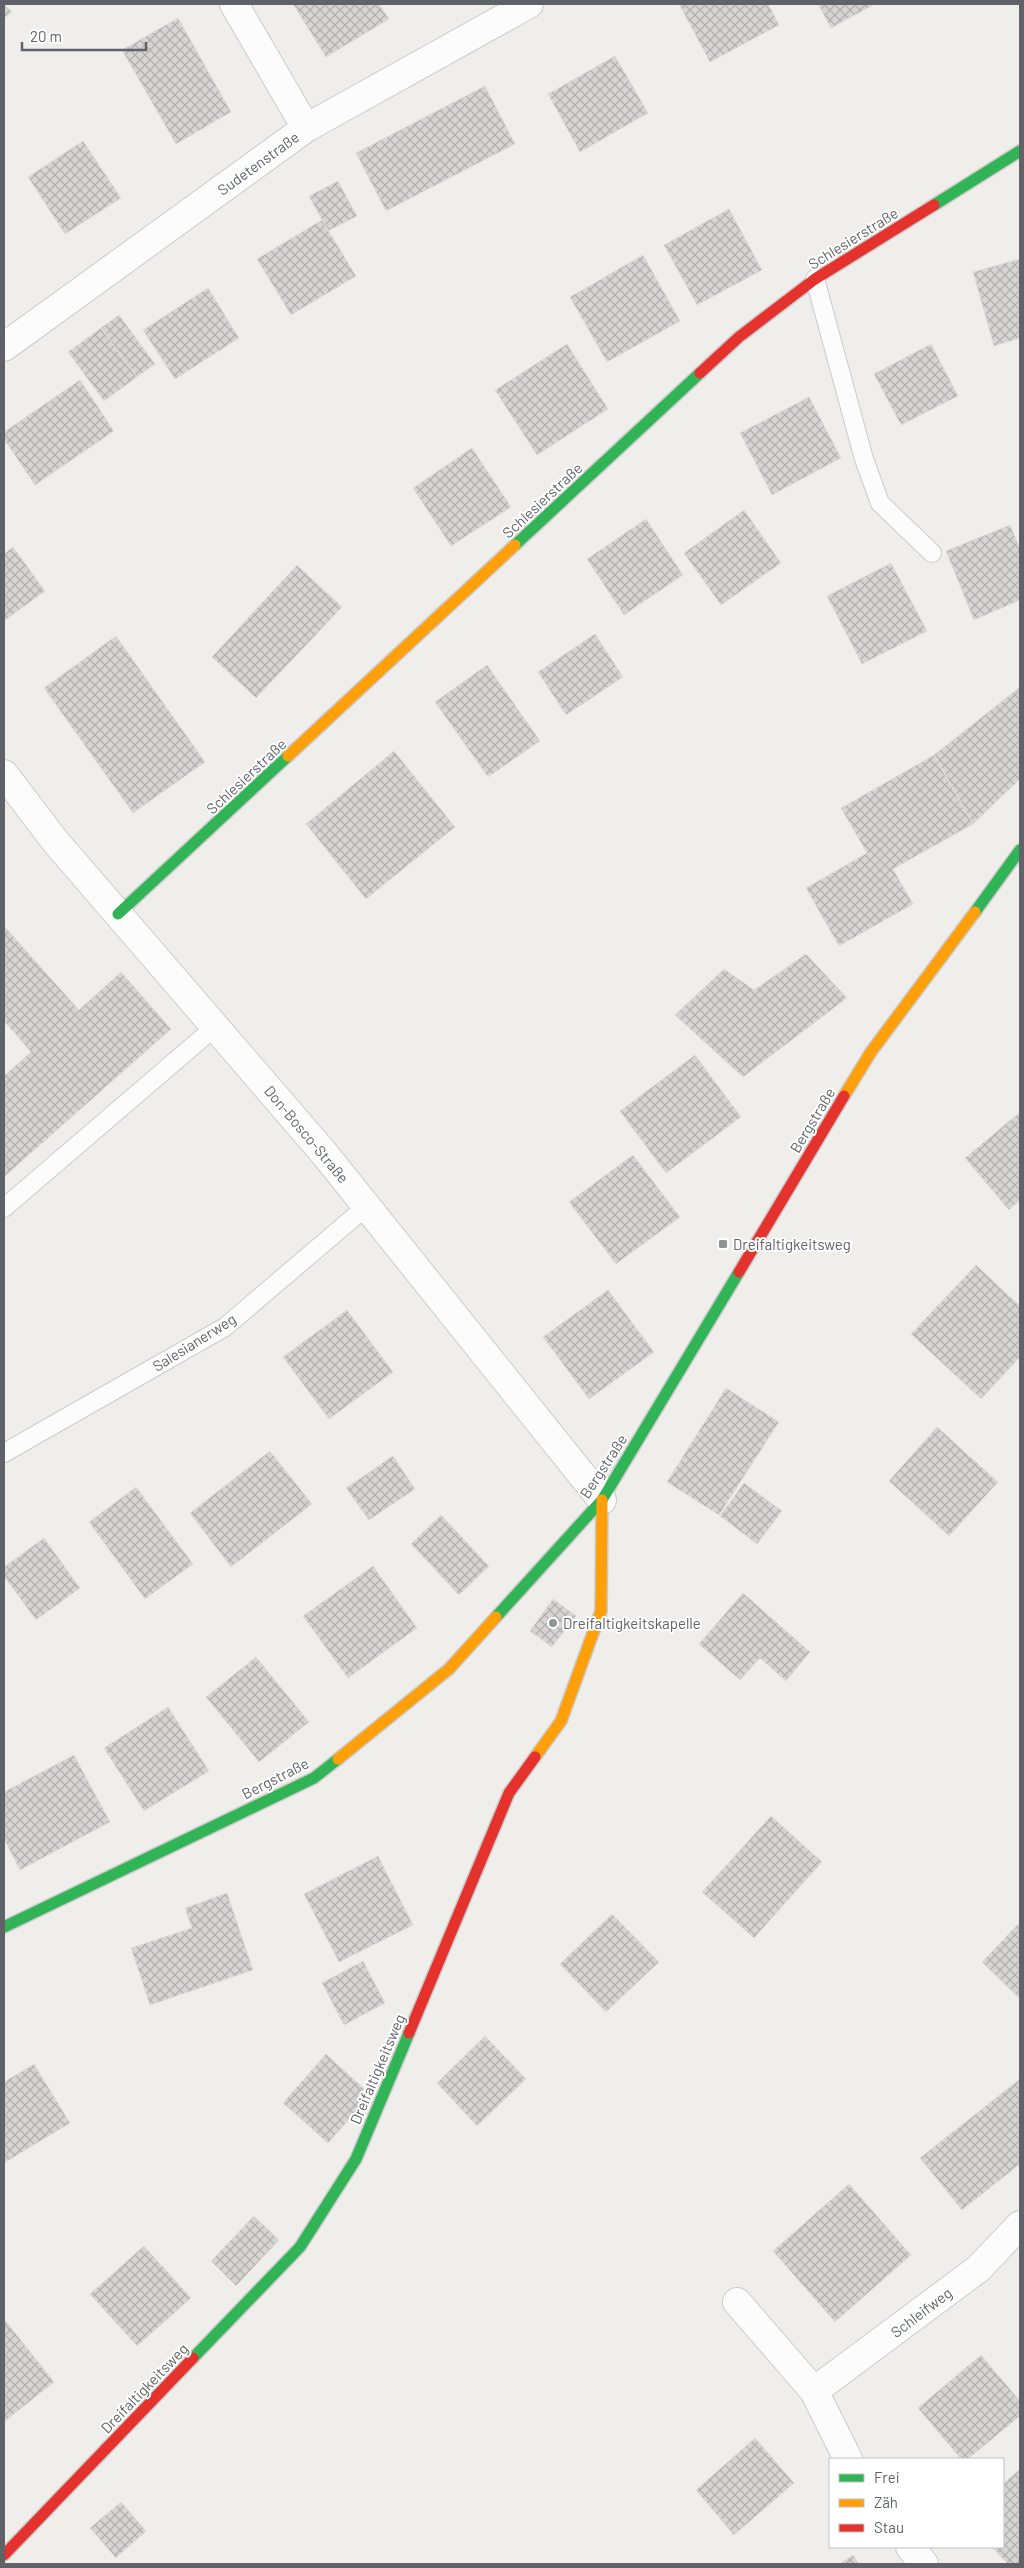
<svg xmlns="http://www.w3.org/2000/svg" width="1024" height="2568" viewBox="0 0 1024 2568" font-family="Barlow,sans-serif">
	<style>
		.building { fill: url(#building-cross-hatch); stroke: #deddd9 }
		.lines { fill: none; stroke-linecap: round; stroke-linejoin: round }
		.lane-casing { stroke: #cbcccc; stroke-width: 20 }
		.street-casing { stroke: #cbcccc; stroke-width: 30 }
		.fast-casing { stroke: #cacacb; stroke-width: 14 }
		.slow-casing { stroke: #cacacb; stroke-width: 14 }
		.jam-casing { stroke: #cacacb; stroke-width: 14 }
		.lane { stroke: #fdfcfc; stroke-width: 18 }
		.street { stroke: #fdfcfc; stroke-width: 28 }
		.fast { stroke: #30b455; stroke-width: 11 }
		.slow { stroke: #ff9f0a; stroke-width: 11 }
		.jam { stroke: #e5322d; stroke-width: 11 }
		.poi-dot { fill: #919496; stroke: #fff; stroke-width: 2 }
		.labels { text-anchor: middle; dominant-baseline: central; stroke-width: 4; stroke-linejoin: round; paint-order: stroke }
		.street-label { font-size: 15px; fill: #5f6368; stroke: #fff }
		.poi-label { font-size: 15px; fill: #5f6368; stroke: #fff; text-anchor: start }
	</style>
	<defs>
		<pattern id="building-cross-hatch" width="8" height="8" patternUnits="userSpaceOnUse" patternTransform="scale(1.25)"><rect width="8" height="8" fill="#d6d5d3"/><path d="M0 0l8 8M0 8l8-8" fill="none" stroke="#b1b0af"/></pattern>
	</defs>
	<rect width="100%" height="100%" fill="#efeeea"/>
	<path class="building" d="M4 4 12 12 4 18Z
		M293 4H379L389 19 326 57Z
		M679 4H768L779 25 710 62Z
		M818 4H875L831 28Z
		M178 18 231 112 176 144 122 50Z
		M615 56 648 113 580 152 548 94Z
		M485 86 515 144 386 211 356 153Z
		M83 141 121 198 65 234 28 177Z
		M338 181 357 216 328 231 309 196Z
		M729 209 762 270 697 305 664 245Z
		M322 220 356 276 291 315 257 259Z
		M643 255 680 321 607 362 570 297Z
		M1020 259V338L994 346 973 272Z
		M208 288 239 338 175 379 143 330Z
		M119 315 155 364 137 377 101 328Z
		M101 328 137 377 104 401 68 352Z
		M567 344 608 409 537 455 495 390Z
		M931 344 958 396 901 425 874 374Z
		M80 380 114 431 35 485 4 439V432Z
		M809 397 841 458 772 495 740 433Z
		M472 448 511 507 451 546 413 488Z
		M744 510 781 563 721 605 684 553Z
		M646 519 683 575 624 615 587 559Z
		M1010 525 1020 549V600L974 620 946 551Z
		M13 547 45 591 4 621V554Z
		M891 563 927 631 862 664 827 596Z
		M297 565 342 607 256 698 212 657Z
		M595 634 623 677 566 715 538 672Z
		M116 636 205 762 133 813 44 688Z
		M487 665 540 741 488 777 435 702Z
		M1020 687V779L973 824 934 755Z
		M394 751 455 827 366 899 306 824Z
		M934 755 973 824 893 869 913 904 839 946 806 888 867 853 841 808Z
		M4 926 79 1010 121 972 171 1029 4 1177V1076L31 1052 4 1021Z
		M806 954 847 998 743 1077 675 1015 724 969 754 990Z
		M695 1055 741 1117 666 1173 620 1111Z
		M1020 1112V1200L1009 1210 965 1158Z
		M633 1155 680 1217 616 1264 569 1202Z
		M976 1265 1020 1306V1357L981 1399 911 1334Z
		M608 1290 654 1352 589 1399 543 1337Z
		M347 1310 393 1372 329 1419 283 1357Z
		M726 1388 779 1422 719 1515 667 1482Z
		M937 1427 998 1482 949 1536 889 1481Z
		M270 1451 312 1504 231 1567 190 1513Z
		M393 1456 415 1489 369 1520 346 1488Z
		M744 1483 782 1511 757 1544 720 1516Z
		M136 1487 193 1564 145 1599 89 1522Z
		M441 1515 489 1566 459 1595 411 1544Z
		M44 1538 80 1588 36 1620 4 1576V1567Z
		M373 1566 417 1628 348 1678 303 1616Z
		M743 1593 810 1652 786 1681 760 1658 740 1680 699 1644Z
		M553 1599 576 1616 552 1647 530 1631Z
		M256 1657 309 1722 259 1762 206 1697Z
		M168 1707 209 1771 144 1811 104 1748Z
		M74 1755 110 1822 20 1870 4 1839V1792Z
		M771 1816 822 1862 754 1938 702 1892Z
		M378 1856 413 1925 339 1962 304 1894Z
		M227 1893 253 1970 150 2005 131 1948 192 1928 185 1908Z
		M612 1914 659 1962 606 2012 560 1964Z
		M1020 1922V1999L982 1962Z
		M363 1961 385 2003 344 2025 322 1983Z
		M485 2036 526 2079 477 2126 437 2083Z
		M326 2054 371 2095 328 2143 283 2103Z
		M34 2064 70 2123 4 2163V2082Z
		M1020 2079V2164L962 2210 920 2158Z
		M849 2184 911 2255 835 2322 773 2251Z
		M254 2216 279 2240 236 2286 211 2261Z
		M144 2246 191 2298 137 2346 90 2294Z
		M4 2319 54 2382 4 2422Z
		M981 2355 1020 2401V2416L968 2459H961L918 2408Z
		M755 2438 794 2483 734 2535 696 2490Z
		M1020 2469V2564H1008L992 2547H1003V2484Z
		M121 2502 146 2531 116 2558 90 2528Z
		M853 2555 859 2564H840Z"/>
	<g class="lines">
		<g class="lane-casing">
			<path id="lane" d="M815 279 864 459 880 503 932 553
				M4 1208 215 1027
				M4 1453 225 1327 367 1206"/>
		</g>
		<g class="street-casing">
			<path id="street" d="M234 4 306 128
				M4 347 306 128 529 4
				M4 774 55 841 323 1152 602 1500
				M737 2302 814 2391 848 2459
				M814 2391 978 2269 1020 2225
				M910 2547 924 2564"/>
		</g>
		<g class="fast-casing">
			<path id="fast" d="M934 205 1020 151
				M515 545 700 373
				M975 912 1020 850
				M118 914 288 756
				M496 1617 602 1500 739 1272
				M4 1927 314 1778 338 1759
				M193 2358 300 2247 356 2159 409 2033"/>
		</g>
		<g class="slow-casing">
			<path id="slow" d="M288 756 515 545
				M844 1096 871 1052 975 912
				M535 1757 561 1721 601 1611 602 1500
				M338 1759 449 1669 496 1617"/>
		</g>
		<g class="jam-casing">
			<path id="jam" d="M700 373 739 337 815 279 934 205
				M739 1272 844 1096
				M409 2033 509 1793 535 1757
				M4 2555 193 2358"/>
		</g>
		<use href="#lane" class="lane"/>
		<use href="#street" class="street"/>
		<use href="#fast" class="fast"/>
		<use href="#slow" class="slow"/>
		<use href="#jam" class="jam"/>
	</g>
	<g class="poi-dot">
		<rect x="718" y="1239" width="10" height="10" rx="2.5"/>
		<circle cx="553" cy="1623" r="5"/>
	</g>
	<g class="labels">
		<g class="street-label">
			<text transform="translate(258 163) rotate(-36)">Sudetenstraße</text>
			<text transform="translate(853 238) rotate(-32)">Schlesierstraße</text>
			<text transform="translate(542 500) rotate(-43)">Schlesierstraße</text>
			<text transform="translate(246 776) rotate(-43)">Schlesierstraße</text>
			<text transform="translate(812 1120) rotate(-59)">Bergstraße</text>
			<text transform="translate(307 1134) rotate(50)">Don-Bosco-Straße</text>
			<text transform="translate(194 1342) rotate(-32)">Salesianerweg</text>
			<text transform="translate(603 1466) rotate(-57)">Bergstraße</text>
			<text transform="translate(275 1778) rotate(-27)">Bergstraße</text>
			<text transform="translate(377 2069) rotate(-67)">Dreifaltigkeitsweg</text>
			<text transform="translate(921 2312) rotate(-37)">Schleifweg</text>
			<text transform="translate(144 2388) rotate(-46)">Dreifaltigkeitsweg</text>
		</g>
		<g class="poi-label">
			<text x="733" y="1244">Dreifaltigkeitsweg</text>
			<text x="563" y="1623">Dreifaltigkeitskapelle</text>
		</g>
	</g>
	<rect width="1024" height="2568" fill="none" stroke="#5f6368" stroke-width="10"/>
	<rect x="829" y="2458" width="175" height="90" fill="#ffffff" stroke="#bfc1c3"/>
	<rect x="839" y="2474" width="25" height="8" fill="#30b455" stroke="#bfc1c3"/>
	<text x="874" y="2483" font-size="15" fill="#5f6368">Frei</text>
	<rect x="839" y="2499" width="25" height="8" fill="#ff9f0a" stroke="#bfc1c3"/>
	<text x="874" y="2508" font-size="15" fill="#5f6368">Zäh</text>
	<rect x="839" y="2524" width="25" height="8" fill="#e5322d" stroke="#bfc1c3"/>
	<text x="874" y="2533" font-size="15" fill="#5f6368">Stau</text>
	<path d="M22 42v8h124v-8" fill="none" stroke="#5f6368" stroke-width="2.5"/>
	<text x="30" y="42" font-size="15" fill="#5f6368" stroke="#ffffff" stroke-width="4" paint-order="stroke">20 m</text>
</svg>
